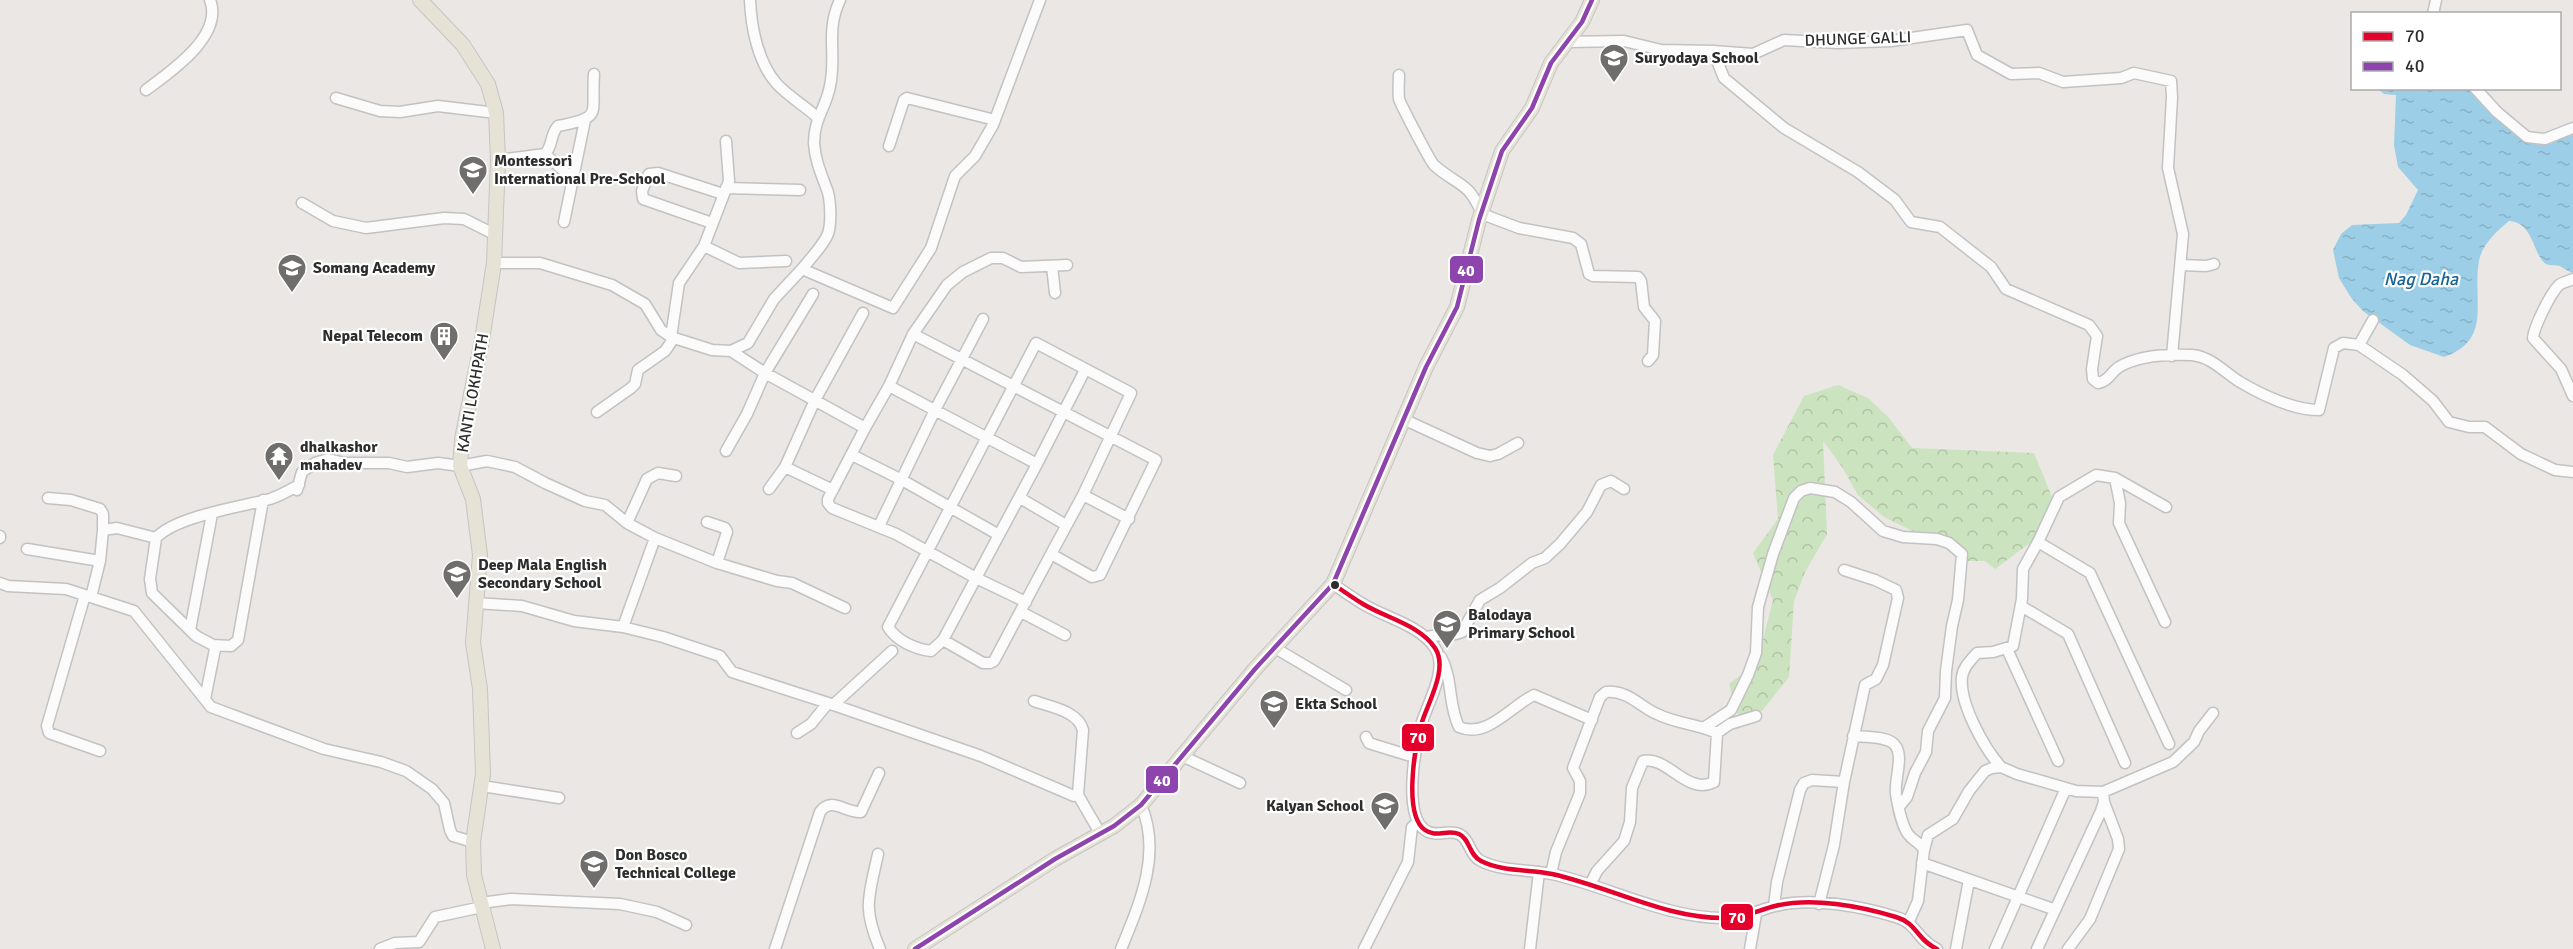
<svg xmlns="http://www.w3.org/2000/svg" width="2573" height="949" viewBox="0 0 2573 949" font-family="Signika,sans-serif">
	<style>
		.forest { fill: url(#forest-crowns) }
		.water { fill: url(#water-ripples) }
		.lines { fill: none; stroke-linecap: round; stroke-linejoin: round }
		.minor-casing { stroke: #c3c2c2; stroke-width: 13 }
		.major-casing { stroke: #c6c4c3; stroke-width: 16 }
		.minor { stroke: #fcfbfb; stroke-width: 10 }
		.major { stroke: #e6e3d6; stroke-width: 14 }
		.bus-1-casing { stroke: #fff; stroke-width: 9 }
		.bus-2-casing { stroke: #fff; stroke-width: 9 }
		.bus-1 { stroke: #e4002b; stroke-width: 4.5 }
		.bus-2 { stroke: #8e44ad; stroke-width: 4.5 }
		.bus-dot { fill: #2d2d2d; stroke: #fff; stroke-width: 2 }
		.labels { text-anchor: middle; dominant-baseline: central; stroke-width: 4.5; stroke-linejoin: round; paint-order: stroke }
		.street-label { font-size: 16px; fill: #2d2d2d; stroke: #fff }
		.poi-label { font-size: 16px; font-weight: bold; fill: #2d2d2d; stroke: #fff; text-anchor: start }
		.water-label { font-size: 18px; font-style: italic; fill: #166498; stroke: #fff }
		.line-badge { stroke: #fff; stroke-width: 2 }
		.badge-label { font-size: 16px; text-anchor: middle; font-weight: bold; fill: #fff }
	</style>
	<defs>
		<pattern id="forest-crowns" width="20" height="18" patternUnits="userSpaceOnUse" patternTransform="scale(1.5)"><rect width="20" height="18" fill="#cce3bf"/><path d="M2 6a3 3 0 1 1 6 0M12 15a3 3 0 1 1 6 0" fill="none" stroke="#b0c3a4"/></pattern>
		<pattern id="water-ripples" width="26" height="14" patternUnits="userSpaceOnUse" patternTransform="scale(1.5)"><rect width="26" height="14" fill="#9ccfe7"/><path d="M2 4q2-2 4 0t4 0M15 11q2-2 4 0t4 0" fill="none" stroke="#87b2c6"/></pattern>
	</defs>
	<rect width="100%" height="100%" fill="#eae7e4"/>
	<path class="forest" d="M1838 385 1868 398 1889 418 1912 448 2034 453 2052 497 2034 540 1995 569 1985 561H1962L1943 546 1884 517 1858 495 1842 467 1823 441 1827 534 1805 572 1794 601 1789 677 1762 711 1738 715 1729 684 1757 663 1773 600 1753 553 1778 519 1773 455 1804 396Z"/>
	<path class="water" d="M2378 89H2469C2480 105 2523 146 2543 145 2554 145 2564 136 2573 131V273C2569 272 2564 268 2560 266 2555 265 2550 266 2546 264 2533 256 2534 222 2509 221 2497 231 2482 244 2479 261 2472 301 2493 340 2444 357L2410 345 2363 311 2352 299 2339 278 2333 250 2341 234 2352 225 2399 223 2406 215 2418 190 2398 167 2394 145 2396 95 2384 94Z"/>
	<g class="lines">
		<g class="minor-casing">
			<path id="minor" d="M750 0C751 27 758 63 777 84 788 96 805 106 817 117
				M2433 14 2436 0
				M1566 42 1624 41 1661 50 1713 51 1724 78 1784 128 1858 172 1895 200 1911 222 1940 227 1991 267 2006 289 2089 325 2097 336 2092 369 2093 379 2098 383C2109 381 2111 372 2119 367 2139 355 2170 354 2192 355 2212 357 2225 373 2240 382 2262 395 2294 410 2319 410L2334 348 2343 343 2359 345 2403 375 2433 401 2449 422 2469 427H2485L2521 454 2555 470 2573 472
				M1713 51 1753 54 1784 40 1838 43 1891 41 1967 30 1977 55 2011 74 2039 73 2063 82 2121 78 2134 73 2171 81 2172 97 2168 168 2183 234 2172 356
				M1399 75C1399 82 1398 91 1399 99 1401 105 1430 161 1434 165 1457 186 1468 180 1482 214L1519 228 1573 238 1581 244 1589 274 1593 276 1638 277 1641 281 1644 307 1655 321 1653 355 1648 361
				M2475 88 2497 112 2527 137 2545 139 2573 128
				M146 90C170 72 224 36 210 0
				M336 98 380 111 400 112 438 106 496 113
				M889 146 904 100 907 98 995 120
				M545 154 573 179
				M498 160 545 154C553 146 550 134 558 126 604 117 591 115 594 74
				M726 188 800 190
				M302 203 333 221 366 228 444 218 464 219 496 235
				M564 222 585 120
				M712 223 643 199 642 191 649 174 658 173 723 194
				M704 246 739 263 786 261
				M494 263H540L612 285 645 304 661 330 671 337 712 350 731 351 748 343 774 299 802 269 893 308 931 248 955 176 975 156 993 125 1040 0
				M2181 265 2206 266 2214 264
				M1052 266 1055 293
				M802 269C810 259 821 248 827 236 832 226 831 197 826 187 820 171 815 159 814 143 814 118 826 108 830 86 837 54 825 32 840 0
				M2573 279C2569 281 2563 282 2559 285 2550 294 2534 327 2533 338L2561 369 2573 396
				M913 334 1156 460 1100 575 1092 577 1051 554 994 661 990 663H983L943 640 976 578 896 534 832 508 828 503V499L865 428 889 386 913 334 947 285 963 272 991 258H1003L1021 267 1067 265
				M671 337 679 283 704 246 729 181 726 141
				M2359 345 2373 320
				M731 351 765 373 865 428
				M889 386 1037 464 1085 370
				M597 412 631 388 635 384 638 370 665 351 674 338
				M1403 419 1477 453 1490 456 1498 454 1518 443
				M726 451 747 414 765 373 813 294
				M852 455 902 480 999 535
				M785 467 833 490
				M2115 478 2120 503 2119 523 2165 622
				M769 489 785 467 815 400 863 313
				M297 490 302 472 315 463 328 459 345 463H389L407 467 438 463 460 466 487 461 515 467 545 483 585 501 605 505 627 523 655 538 717 563 777 581 792 583 845 608
				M1083 495 1129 519
				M48 498 71 500 100 509 103 514V530
				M1020 498 1066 525
				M707 522 725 528 727 532 717 563
				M627 523 647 479 658 473 676 476
				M879 526 935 410 983 319
				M0 536V538
				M2038 542 2090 573 2169 744
				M27 549 100 561
				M0 583 8 586 66 589 134 611 211 707 324 749 381 762 406 771 432 789 444 803 450 830 453 836 473 842
				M1333 584C1343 591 1353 598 1363 604 1386 618 1420 625 1435 648 1449 669 1427 704 1421 725 1415 747 1403 815 1425 830 1436 838 1448 829 1459 834 1470 839 1469 855 1481 861 1503 872 1529 869 1552 874 1611 887 1666 919 1727 918 1744 918 1759 910 1775 906 1812 897 1860 906 1896 917 1917 923 1917 940 1937 949
				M85 595 47 726 49 733 100 751
				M91 597 100 561 103 530 117 528 156 538
				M1026 602 976 578 1037 464
				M476 603 522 606 574 621 623 627 663 637 720 656 732 672 828 703
				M2021 606 2068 634 2125 763
				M1021 612 1065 635
				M623 627 655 538
				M190 630 212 514
				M1427 637C1438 634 1453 637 1462 632L1480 600 1500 588 1532 563 1545 558 1560 544 1587 512 1601 485 1611 481 1624 489
				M943 640 931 651C915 649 897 641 888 627L1036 343 1131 393 1083 495 1051 554
				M213 645 231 646 238 640 263 500
				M1275 648 1346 690
				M2007 649 2058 761
				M1441 657C1453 679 1448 705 1459 727 1487 739 1511 706 1534 695L1592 720
				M205 699 215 649 213 645 196 636 152 593 150 579 156 538C176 516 241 507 270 499 280 496 290 490 299 485
				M1034 701C1051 707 1078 711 1083 730L1078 795 1100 833
				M833 705 892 651
				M1705 727 1731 710 1748 675 1756 653 1758 607 1773 554 1794 498 1801 491 1810 488 1835 492 1851 502 1883 531 1903 537 1937 539 1949 543 1962 554 1958 600 1952 626 1946 671 1945 698 1928 731 1926 752 1915 773 1907 797 1899 807
				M797 733 811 724 828 703 981 756 1074 796 1078 795
				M1853 736C1864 737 1886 736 1894 744 1905 755 1894 779 1896 794 1898 806 1901 824 1908 834 1913 841 1920 842 1924 850
				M1366 737 1369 743 1375 745 1414 757
				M1182 756 1240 783
				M2001 767C1984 748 1959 703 1962 677 1963 667 1971 660 1977 653L1993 652 2013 646 2022 599 2023 569 2038 542 2059 497 2096 475 2115 478 2166 507
				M482 786 559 798
				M878 854C869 896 862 907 880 949
				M1922 863 2053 909
				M1551 874 1556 852 1580 793V781L1573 768 1600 697 1606 692C1628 690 1639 706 1657 714 1677 724 1698 724 1717 733
				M1591 883 1597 871 1624 841 1630 822 1632 788 1643 761C1667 755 1687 796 1714 782L1717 733 1730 724 1756 716
				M481 903 511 899 620 904 657 912 686 925
				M1819 904 1834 845 1844 782
				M1774 906 1777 882 1800 790 1804 783 1812 780 1844 782 1865 685 1876 679 1883 665 1898 598 1896 590 1875 580 1844 570
				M1909 921 1918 901 1924 850 1928 835 1953 819 1969 791 1985 771 1992 768 2001 767 2017 774 2076 791 2103 792 2173 762 2194 742 2199 731 2213 713
				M380 949 395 943 419 942 435 917 482 907
				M775 949 820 812C832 796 845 813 861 812L879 773
				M1121 949C1140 903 1162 853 1141 805
				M1364 949 1408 862 1412 827 1418 822
				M1530 949 1539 872
				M1750 949 1756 914
				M1956 949 1969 880
				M1995 949 2066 788
				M2037 949 2101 811 2104 802 2103 792
				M2068 949 2090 919 2119 849 2118 839 2104 802"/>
		</g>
		<g class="major-casing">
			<path id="major" d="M420 0 463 45 488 84 496 113 498 160 494 263 482 340 462 439 460 466 473 499 480 555 473 643 480 689 483 774 473 842 474 875 493 949
				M915 949 1055 859 1114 826 1141 805 1255 669 1333 584 1426 367 1457 307 1479 220 1502 151 1532 108 1551 63 1582 22 1592 0"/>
		</g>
		<use href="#minor" class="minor"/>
		<use href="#major" class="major"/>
		<g class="bus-1-casing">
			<path id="bus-1" d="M1333 584C1343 591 1353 598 1363 604 1386 618 1420 625 1435 648 1449 669 1427 704 1421 725 1415 747 1403 815 1425 830 1436 838 1448 829 1459 834 1470 839 1469 855 1481 861 1503 872 1529 869 1552 874 1611 887 1666 919 1727 918 1744 918 1759 910 1775 906 1812 897 1860 906 1896 917 1917 923 1917 940 1937 949"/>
		</g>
		<g class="bus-2-casing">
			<path id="bus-2" d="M915 949 1055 859 1114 826 1141 805 1255 669 1333 584 1426 367 1457 307 1479 220 1502 151 1532 108 1551 63 1582 22 1592 0"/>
		</g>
		<use href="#bus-1" class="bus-1"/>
		<use href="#bus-2" class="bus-2"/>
	</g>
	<defs>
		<g id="school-pin" transform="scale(1.5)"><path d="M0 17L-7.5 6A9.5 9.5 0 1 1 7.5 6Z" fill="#6f6e6d" stroke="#fff"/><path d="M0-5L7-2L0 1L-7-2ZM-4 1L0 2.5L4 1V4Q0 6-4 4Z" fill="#fff"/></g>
		<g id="building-pin" transform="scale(1.5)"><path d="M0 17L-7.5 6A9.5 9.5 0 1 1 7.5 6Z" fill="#6f6e6d" stroke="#fff"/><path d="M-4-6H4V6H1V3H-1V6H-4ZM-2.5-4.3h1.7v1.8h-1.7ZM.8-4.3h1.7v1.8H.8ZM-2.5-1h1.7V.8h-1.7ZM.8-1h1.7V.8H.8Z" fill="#fff"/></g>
		<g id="temple-pin" transform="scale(1.5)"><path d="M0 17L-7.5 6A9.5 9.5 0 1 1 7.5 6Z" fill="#6f6e6d" stroke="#fff"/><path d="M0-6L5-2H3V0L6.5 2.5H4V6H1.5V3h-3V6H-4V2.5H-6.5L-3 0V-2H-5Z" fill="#fff"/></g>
	</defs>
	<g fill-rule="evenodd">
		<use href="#school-pin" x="1614" y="58"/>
		<use href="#school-pin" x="473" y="170"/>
		<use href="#school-pin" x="292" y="268"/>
		<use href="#building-pin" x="444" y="336"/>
		<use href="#temple-pin" x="279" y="456"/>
		<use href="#school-pin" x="457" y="574"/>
		<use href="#school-pin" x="1447" y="624"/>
		<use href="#school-pin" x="1274" y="704"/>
		<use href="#school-pin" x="1385" y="806"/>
		<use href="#school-pin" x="594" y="864"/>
	</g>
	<circle class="bus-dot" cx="1335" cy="585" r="5"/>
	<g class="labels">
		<g class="street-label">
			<text transform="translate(1858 39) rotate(-2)">DHUNGE GALLI</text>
			<text transform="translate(473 393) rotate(-80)">KANTI LOKHPATH</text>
		</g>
		<g class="poi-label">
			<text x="1635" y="58">Suryodaya School</text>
			<text x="494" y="161">Montessori<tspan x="494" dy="18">International Pre-School</tspan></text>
			<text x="313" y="268">Somang Academy</text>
			<text x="423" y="336" text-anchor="end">Nepal Telecom</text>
			<text x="300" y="447">dhalkashor<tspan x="300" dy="18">mahadev</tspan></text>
			<text x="478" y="565">Deep Mala English<tspan x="478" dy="18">Secondary School</tspan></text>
			<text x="1468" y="615">Balodaya<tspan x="1468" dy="18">Primary School</tspan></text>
			<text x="1295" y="704">Ekta School</text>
			<text x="1364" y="806" text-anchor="end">Kalyan School</text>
			<text x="615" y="855">Don Bosco<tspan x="615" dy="18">Technical College</tspan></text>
		</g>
		<g class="water-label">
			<text x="2421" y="279">Nag Daha</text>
		</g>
	</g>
	<g class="line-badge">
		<rect x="1449" y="255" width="35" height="29" rx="6" fill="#8e44ad"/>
		<rect x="1401" y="723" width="34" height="29" rx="6" fill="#e4002b"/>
		<rect x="1145" y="765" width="34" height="29" rx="6" fill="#8e44ad"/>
		<rect x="1720" y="903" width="34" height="28" rx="6" fill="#e4002b"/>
	</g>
	<g class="badge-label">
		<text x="1466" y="276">40</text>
		<text x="1418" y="743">70</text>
		<text x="1162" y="786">40</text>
		<text x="1737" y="923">70</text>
	</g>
	<rect x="2351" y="12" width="210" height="78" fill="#ffffff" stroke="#ababab" stroke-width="1.5"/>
	<rect x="2363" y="32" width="30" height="9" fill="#e4002b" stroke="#ababab" stroke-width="1.5"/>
	<text x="2405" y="42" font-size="18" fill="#2d2d2d">70</text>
	<rect x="2363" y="62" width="30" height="9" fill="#8e44ad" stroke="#ababab" stroke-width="1.5"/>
	<text x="2405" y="72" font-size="18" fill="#2d2d2d">40</text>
</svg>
